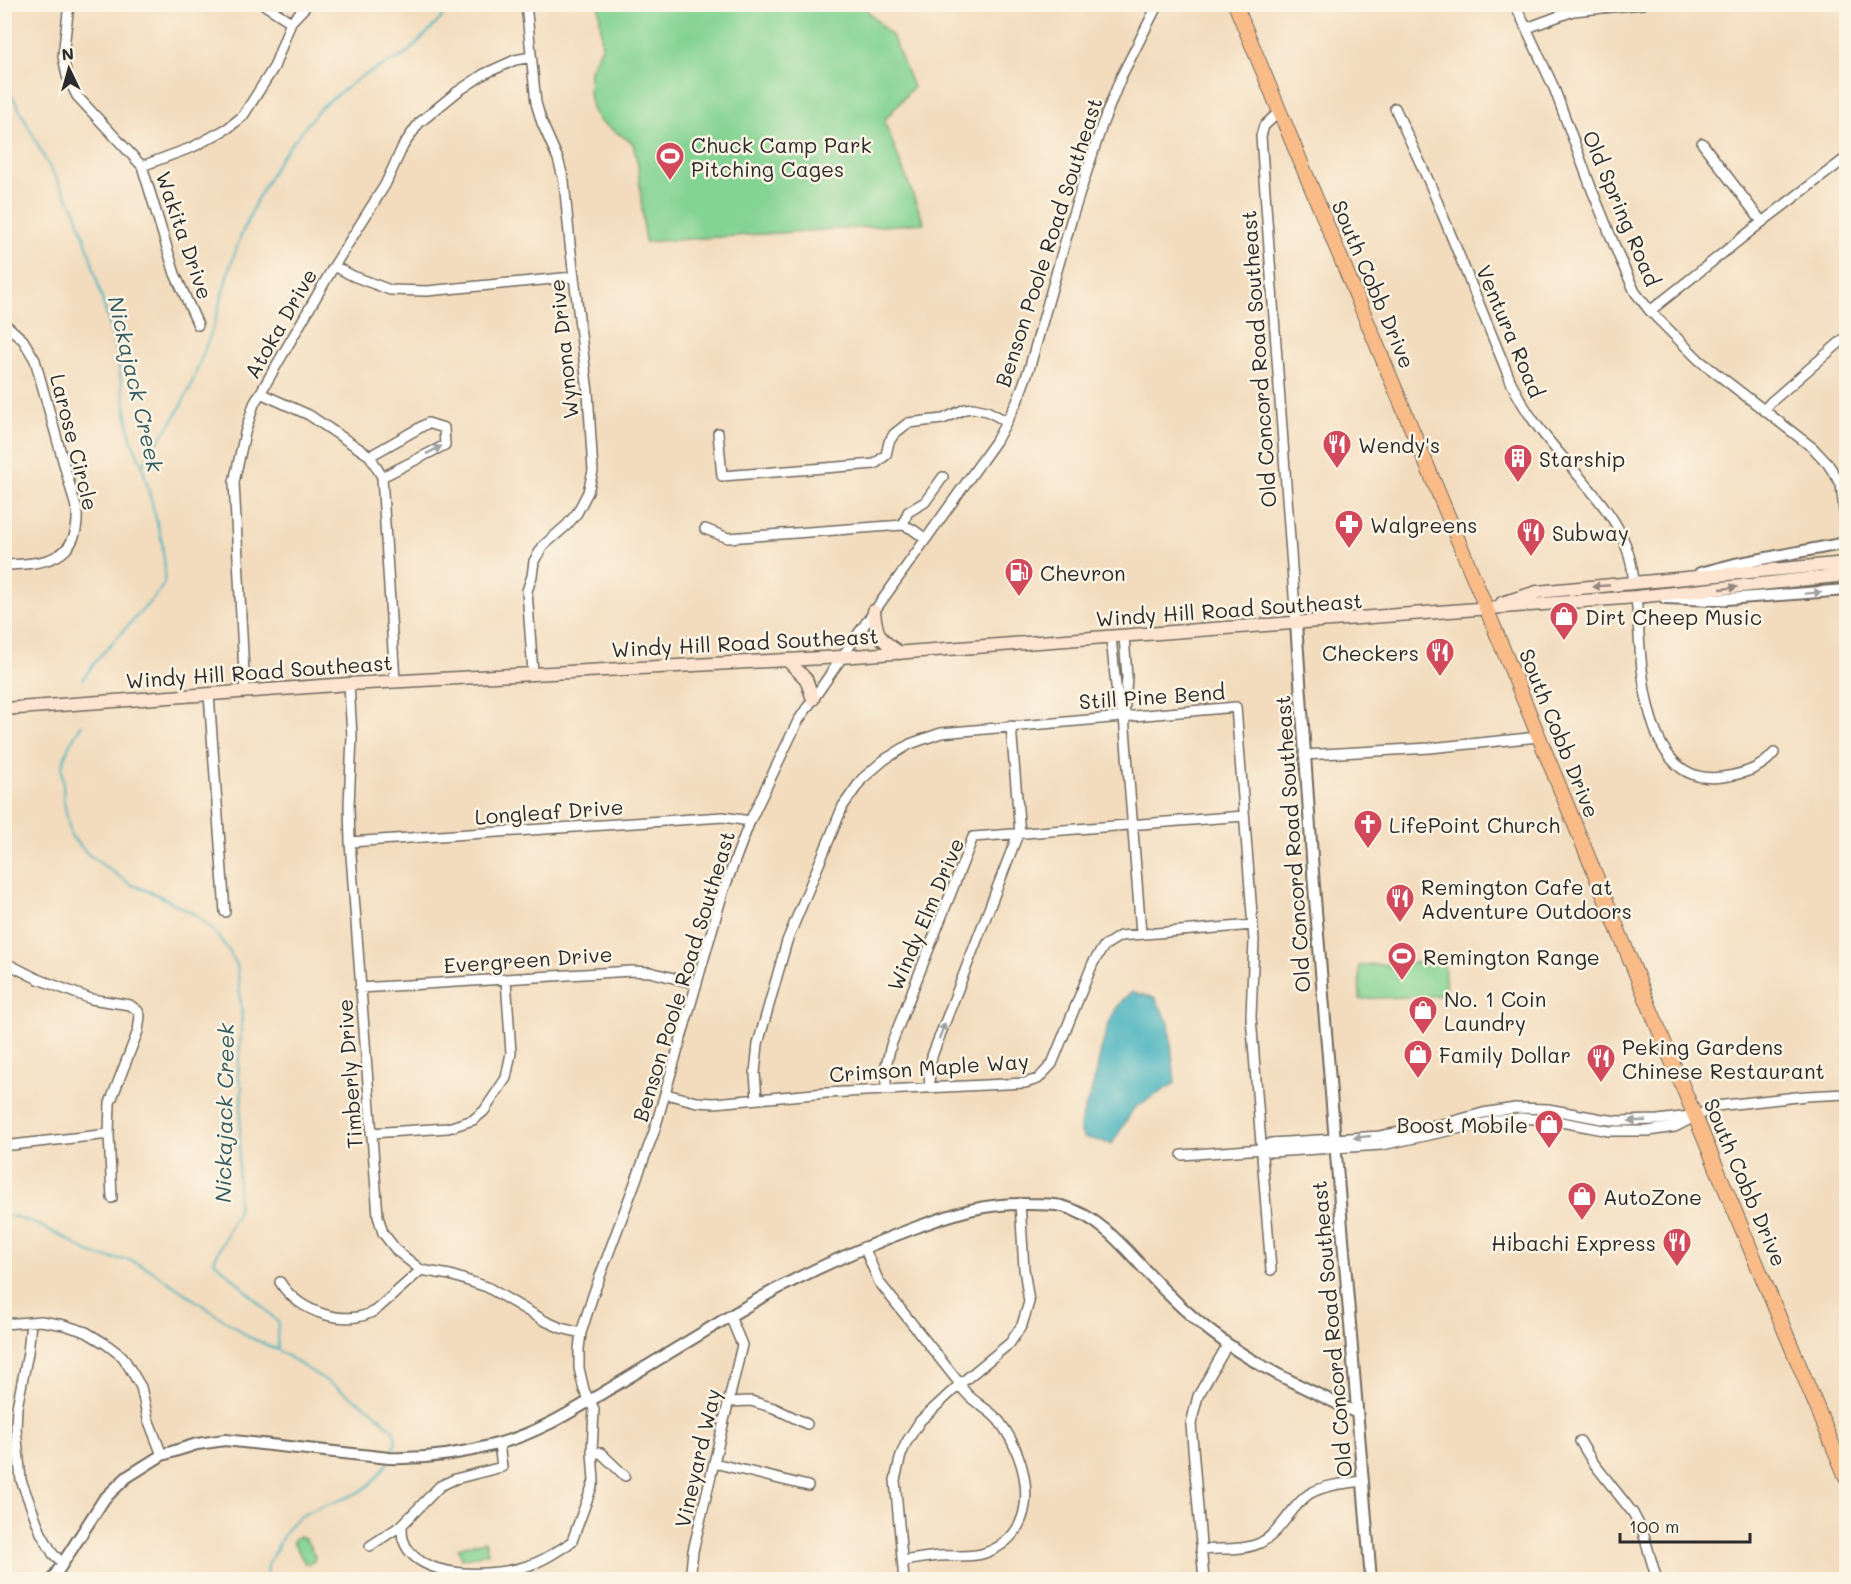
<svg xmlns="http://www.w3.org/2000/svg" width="1851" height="1584" viewBox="0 0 1851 1584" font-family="Mali,sans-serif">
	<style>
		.green { fill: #83d392; stroke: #577f5e; stroke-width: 1.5 }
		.water { fill: #41b0bd; stroke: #366e74; stroke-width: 1.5 }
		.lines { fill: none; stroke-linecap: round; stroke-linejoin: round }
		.stream { stroke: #41b0bd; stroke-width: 2 }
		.minor-casing { stroke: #71695e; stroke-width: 12 }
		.tertiary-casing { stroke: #71695e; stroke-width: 14 }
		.secondary-casing { stroke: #71695e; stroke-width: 15 }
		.primary-casing { stroke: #71695e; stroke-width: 16 }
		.minor { stroke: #fff; stroke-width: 9 }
		.tertiary { stroke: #fff; stroke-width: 10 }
		.secondary { stroke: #fde4d0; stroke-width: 12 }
		.primary { stroke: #f9bc89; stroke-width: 14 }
		.oneway { fill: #a0a0a0 }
		.oneway2 { fill: #94887e }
		.labels { text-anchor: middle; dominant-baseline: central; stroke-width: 5; stroke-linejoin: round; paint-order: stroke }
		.poi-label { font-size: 21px; fill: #2b2b2b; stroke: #fcf5e5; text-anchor: start }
		.street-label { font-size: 21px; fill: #2b2b2b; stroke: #fcf5e5 }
		.water-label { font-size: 22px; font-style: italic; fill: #335a5e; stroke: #fcf5e5 }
	</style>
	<rect width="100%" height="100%" fill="#fcf5e5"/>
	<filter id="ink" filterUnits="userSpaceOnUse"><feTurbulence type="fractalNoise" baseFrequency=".0167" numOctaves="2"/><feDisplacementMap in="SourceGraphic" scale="12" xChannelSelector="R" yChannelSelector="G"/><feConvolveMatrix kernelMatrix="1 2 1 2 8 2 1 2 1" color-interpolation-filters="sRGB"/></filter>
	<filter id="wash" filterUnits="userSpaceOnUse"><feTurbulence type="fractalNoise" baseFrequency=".008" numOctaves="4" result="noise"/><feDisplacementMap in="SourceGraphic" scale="24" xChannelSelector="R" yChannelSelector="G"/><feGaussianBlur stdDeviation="1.35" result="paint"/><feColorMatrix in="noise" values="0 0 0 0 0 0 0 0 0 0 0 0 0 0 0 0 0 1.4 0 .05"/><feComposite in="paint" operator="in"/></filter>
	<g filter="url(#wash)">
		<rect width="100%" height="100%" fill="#f3dcbd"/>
		<path class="green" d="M599 5H862L893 38 913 87 884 121 924 223 645 242 638 165 633 143 599 121 592 108 589 93 590 70 602 47Z
			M1444 961 1446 995 1360 999 1359 966Z
			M299 1536 305 1538 315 1556 314 1561 309 1564 305 1563 293 1542 295 1538Z
			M485 1541 488 1553 461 1559 458 1548Z"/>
		<path class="water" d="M1132 992 1155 998 1169 1023 1175 1083 1134 1108 1112 1144 1083 1137C1082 1134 1080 1132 1080 1129 1079 1121 1090 1097 1092 1089 1101 1059 1104 1010 1132 992Z"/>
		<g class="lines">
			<path class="stream" d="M4 85 17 104 46 161 75 210 89 251 116 350 131 439 142 465 162 542 165 569 164 583 159 592 99 657 83 679
				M142 465 175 417 190 388 214 325 228 273 240 238 257 199 281 157 321 107 362 76 405 55 439 21 451 4
				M82 724 69 745 62 766 64 802 71 836 89 855 130 884 158 895 194 914 213 930 227 948 237 965 242 1016 238 1076 242 1087 238 1176V1210L214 1261 232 1277 278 1322 277 1338 278 1350
				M4 1216H13L38 1225 67 1239 86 1251 102 1257 129 1260 148 1268 249 1337 278 1350 372 1410 393 1430 396 1440 392 1454
				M267 1580C267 1561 270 1561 278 1546 281 1540 284 1534 287 1529 304 1505 341 1505 364 1489 375 1482 382 1471 389 1461"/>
		</g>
	</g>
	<g filter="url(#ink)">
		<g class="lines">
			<g class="minor-casing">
				<path id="minor" d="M69 4 63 56 67 76 77 96 142 166 175 274 198 325
					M263 4 291 22
					M526 4 536 103 542 123 558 159 564 181 570 244 588 392 593 471 588 492 577 513 567 525 543 546 534 561 532 576 527 591 533 673
					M1515 4 1554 88 1592 190 1620 259 1635 292 1650 311 1699 360 1813 448 1828 464 1841 484 1846 528
					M1527 28 1573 11 1643 4
					M1395 108 1430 184 1511 382C1525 412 1544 436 1566 461 1599 500 1630 529 1634 583
					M1279 112 1264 126 1261 136 1296 623
					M1702 143 1762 222
					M142 166 193 147 228 128 243 116 274 67 291 22 308 4
					M334 266 353 276 390 290 427 291 573 277
					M1650 311 1762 222 1846 158
					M4 323 23 340 35 360 77 511C80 560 45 564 4 565
					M260 393 309 415 370 456 382 477 395 681
					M1764 410 1771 402 1846 337
					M718 433 722 476 875 464 886 455 889 442 894 434 908 423 943 419 965 409 973 408 987 411 1006 421
					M370 456 428 423 444 428 445 445 382 477
					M903 525 908 512 925 502 943 477
					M705 529 728 538 903 525 912 529 926 539
					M1636 597C1642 650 1637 789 1722 777 1743 774 1761 769 1774 753
					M1124 636 1127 677 1124 716 1141 933
					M1111 638 1117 695 1123 714
					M349 684 352 737 349 805 350 842 378 1216 383 1233 397 1251 421 1270 450 1275 487 1287 545 1321 561 1328 581 1333
					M245 692 234 482 245 433 254 404 334 266 385 185 403 146 419 123 457 92 484 74 515 60 531 57
					M209 695 225 912
					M1011 726 1020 834
					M1304 755 1430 748 1538 737
					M350 842 723 817 750 821
					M4 962 38 979 91 999 130 1005 138 1011 140 1016 138 1031 110 1103 109 1134 112 1198
					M360 988 631 971 650 972 697 984
					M930 1087 929 1074 932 1056 1018 834
					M886 1089V1066L891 1045 973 837 1244 816
					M666 1094 697 1102 714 1103 826 1093 1025 1083 1038 1079 1052 1064 1093 963 1104 946 1120 936 1253 925
					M757 1099 755 1073 758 1044 787 941 843 806 862 779 884 760 910 744 941 733 1236 707 1254 940 1251 1017 1271 1270
					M371 1133 448 1128 473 1120 484 1111 506 1078 511 1053 506 979
					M4 1144 12 1145 109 1134
					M1262 1149 1271 1143 1380 1136 1447 1123 1483 1113 1515 1108 1548 1109 1602 1119 1618 1121 1658 1120 1690 1116
					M1182 1155 1262 1149 1271 1152 1382 1145 1499 1120 1520 1118 1551 1120 1609 1131H1648L1675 1127 1716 1106 1806 1096 1846 1094
					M864 1247 879 1282 960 1384C968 1401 988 1407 999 1421 1030 1461 1044 1532 985 1553 970 1558 954 1555 939 1556 927 1557 915 1559 903 1561
					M280 1282C297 1311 346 1329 376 1310L421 1270
					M31 1322 28 1353 17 1407 16 1429 21 1480 41 1533 53 1554 63 1563
					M4 1324 41 1321 64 1325 86 1332 106 1344 123 1357 141 1387 148 1419 162 1455
					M729 1402 751 1401 774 1408 807 1424
					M1580 1441 1592 1461 1633 1513 1643 1532 1657 1580
					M499 1444 502 1467 455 1479 440 1486 402 1525C402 1530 402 1535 403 1539 416 1582 497 1577 530 1565 543 1561 556 1552 567 1545L572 1541 594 1481 592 1452 594 1409 584 1390 579 1368V1349L581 1333 593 1295 654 1132 723 892 750 821 798 721 858 634 996 441 1017 402 1030 366 1073 214 1102 125 1121 77 1158 4
					M592 1452 601 1453 625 1476
					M714 1463 808 1486
					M370 1546 402 1525
					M1201 1550C1220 1548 1243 1551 1260 1543 1282 1532 1290 1507 1309 1494 1324 1485 1346 1483 1363 1481
					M690 1576 707 1580
					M690 1580 693 1551 742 1345 730 1316
					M904 1580 895 1480 901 1455 906 1443 920 1421 960 1384 1010 1343 1022 1325 1029 1302 1024 1269 1020 1203
					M1204 1580 1191 1424 1198 1396 1228 1344"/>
			</g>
			<g class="tertiary-casing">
				<path id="tertiary" d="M1700 573 1735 564 1846 543
					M1665 598 1713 600 1846 590
					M1296 623 1314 886 1371 1580
					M52 1580 104 1499 127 1477 162 1455 197 1444 225 1440 389 1458C425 1459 462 1454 497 1444 539 1433 574 1410 611 1388 659 1359 708 1329 757 1300 809 1270 861 1248 917 1227 958 1212 985 1203 1029 1204 1040 1204 1052 1204 1062 1206 1107 1218 1136 1263 1167 1293 1185 1311 1205 1328 1226 1343 1265 1371 1314 1392 1357 1413"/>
			</g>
			<g class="secondary-casing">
				<path id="secondary" d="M1502 603 1537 592 1846 563
					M874 611C876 635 880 640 900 653
					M787 660 806 679 813 699
					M4 709 349 684 841 657 1636 597 1846 575"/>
			</g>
			<g class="primary-casing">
				<path id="primary" d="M1235 4 1473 576 1666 1047 1846 1477"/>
			</g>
			<use href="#minor" class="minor"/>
			<use href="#tertiary" class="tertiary"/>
			<use href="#secondary" class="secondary"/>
			<use href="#primary" class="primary"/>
		</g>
		<defs><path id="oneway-solid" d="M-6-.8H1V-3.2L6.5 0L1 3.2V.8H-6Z" transform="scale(1.5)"/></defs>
		<g class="oneway">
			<use href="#oneway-solid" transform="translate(434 450) rotate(-27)"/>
			<use href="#oneway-solid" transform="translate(1813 593) rotate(-4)"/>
			<use href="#oneway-solid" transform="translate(942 1031) rotate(-69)"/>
			<use href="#oneway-solid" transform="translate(1637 1121) rotate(178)"/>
			<use href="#oneway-solid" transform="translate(1362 1137) rotate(174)"/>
		</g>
		<g class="oneway2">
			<use href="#oneway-solid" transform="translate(1601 586) rotate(175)"/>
			<use href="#oneway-solid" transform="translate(1729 588) rotate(-6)"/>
		</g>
	</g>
	<defs>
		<g id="stadium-pin" transform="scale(1.5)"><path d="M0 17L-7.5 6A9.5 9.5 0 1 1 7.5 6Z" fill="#d1495b" stroke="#fcf5e5"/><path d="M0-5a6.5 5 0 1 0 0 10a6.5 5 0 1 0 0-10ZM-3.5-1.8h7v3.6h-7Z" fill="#fff"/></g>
		<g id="restaurant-pin" transform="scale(1.5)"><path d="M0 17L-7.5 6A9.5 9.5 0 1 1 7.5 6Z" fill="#d1495b" stroke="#fcf5e5"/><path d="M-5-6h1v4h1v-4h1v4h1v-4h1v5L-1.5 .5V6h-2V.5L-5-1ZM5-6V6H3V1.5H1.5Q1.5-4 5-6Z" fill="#fff"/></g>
		<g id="building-pin" transform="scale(1.5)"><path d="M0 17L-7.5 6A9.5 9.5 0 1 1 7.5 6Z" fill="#d1495b" stroke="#fcf5e5"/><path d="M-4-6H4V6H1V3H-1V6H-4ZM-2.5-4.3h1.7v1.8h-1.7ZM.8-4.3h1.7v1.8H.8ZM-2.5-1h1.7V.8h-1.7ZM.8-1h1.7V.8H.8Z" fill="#fff"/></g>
		<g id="pharmacy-pin" transform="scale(1.5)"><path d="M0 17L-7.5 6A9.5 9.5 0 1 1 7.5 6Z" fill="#d1495b" stroke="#fcf5e5"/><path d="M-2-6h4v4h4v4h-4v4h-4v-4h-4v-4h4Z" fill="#fff"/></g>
		<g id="fuel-pin" transform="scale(1.5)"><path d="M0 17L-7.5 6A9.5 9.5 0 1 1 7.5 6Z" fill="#d1495b" stroke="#fcf5e5"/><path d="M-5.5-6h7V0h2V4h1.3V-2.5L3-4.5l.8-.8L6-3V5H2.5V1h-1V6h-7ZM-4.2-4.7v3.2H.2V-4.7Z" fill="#fff"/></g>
		<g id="shop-pin" transform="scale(1.5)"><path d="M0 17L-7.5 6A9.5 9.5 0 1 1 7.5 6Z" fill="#d1495b" stroke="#fcf5e5"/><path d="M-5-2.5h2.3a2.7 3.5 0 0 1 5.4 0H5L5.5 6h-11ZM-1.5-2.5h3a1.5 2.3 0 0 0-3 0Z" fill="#fff"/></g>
		<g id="church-pin" transform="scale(1.5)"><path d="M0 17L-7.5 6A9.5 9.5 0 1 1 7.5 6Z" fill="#d1495b" stroke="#fcf5e5"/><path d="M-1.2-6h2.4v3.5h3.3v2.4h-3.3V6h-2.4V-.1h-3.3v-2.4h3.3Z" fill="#fff"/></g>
	</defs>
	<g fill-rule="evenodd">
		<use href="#stadium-pin" x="670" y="156"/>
		<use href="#restaurant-pin" x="1337" y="444"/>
		<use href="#building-pin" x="1518" y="458"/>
		<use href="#pharmacy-pin" x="1349" y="524"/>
		<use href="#restaurant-pin" x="1531" y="532"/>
		<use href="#fuel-pin" x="1019" y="572"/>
		<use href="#shop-pin" x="1564" y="616"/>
		<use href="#restaurant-pin" x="1440" y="652"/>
		<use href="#church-pin" x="1368" y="824"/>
		<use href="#restaurant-pin" x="1400" y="898"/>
		<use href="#stadium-pin" x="1402" y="956"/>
		<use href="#shop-pin" x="1423" y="1010"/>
		<use href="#shop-pin" x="1418" y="1054"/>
		<use href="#restaurant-pin" x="1601" y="1058"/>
		<use href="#shop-pin" x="1549" y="1124"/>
		<use href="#shop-pin" x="1582" y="1196"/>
		<use href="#restaurant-pin" x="1677" y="1242"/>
	</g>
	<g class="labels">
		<g class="poi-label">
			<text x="691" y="144">Chuck Camp Park<tspan x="691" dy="24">Pitching Cages</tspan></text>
			<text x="1358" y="444">Wendy's</text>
			<text x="1539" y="458">Starship</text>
			<text x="1370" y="524">Walgreens</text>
			<text x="1552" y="532">Subway</text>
			<text x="1040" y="572">Chevron</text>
			<text x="1585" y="616">Dirt Cheep Music</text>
			<text x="1419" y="652" text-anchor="end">Checkers</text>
			<text x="1389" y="824">LifePoint Church</text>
			<text x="1421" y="886">Remington Cafe at<tspan x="1421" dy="24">Adventure Outdoors</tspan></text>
			<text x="1423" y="956">Remington Range</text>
			<text x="1444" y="998">No. 1 Coin<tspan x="1444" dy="24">Laundry</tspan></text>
			<text x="1622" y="1046">Peking Gardens<tspan x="1622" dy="24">Chinese Restaurant</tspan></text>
			<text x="1439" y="1054">Family Dollar</text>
			<text x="1528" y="1124" text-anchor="end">Boost Mobile</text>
			<text x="1603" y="1196">AutoZone</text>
			<text x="1656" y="1242" text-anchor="end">Hibachi Express</text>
		</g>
		<g class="street-label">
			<text transform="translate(1622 208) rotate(67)">Old Spring Road</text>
			<text transform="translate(185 235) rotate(71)">Wakita Drive</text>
			<text transform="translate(1048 242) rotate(-72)">Benson Poole Road Southeast</text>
			<text transform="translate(1374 284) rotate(67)">South Cobb Drive</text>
			<text transform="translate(280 323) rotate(-60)">Atoka Drive</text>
			<text transform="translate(1511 331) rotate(67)">Ventura Road</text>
			<text transform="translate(563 349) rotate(-96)">Wynona Drive</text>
			<text transform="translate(1258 359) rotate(-94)">Old Concord Road Southeast</text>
			<text transform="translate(75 442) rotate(76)">Larose Circle</text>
			<text transform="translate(1229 609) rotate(-4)">Windy Hill Road Southeast</text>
			<text transform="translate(745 642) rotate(-3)">Windy Hill Road Southeast</text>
			<text transform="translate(259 671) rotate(-4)">Windy Hill Road Southeast</text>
			<text transform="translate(1152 696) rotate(-4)">Still Pine Bend</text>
			<text transform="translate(1560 733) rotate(68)">South Cobb Drive</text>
			<text transform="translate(549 811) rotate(-4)">Longleaf Drive</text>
			<text transform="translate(1292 844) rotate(-94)">Old Concord Road Southeast</text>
			<text transform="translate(925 914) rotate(-67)">Windy Elm Drive</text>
			<text transform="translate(528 959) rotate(-4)">Evergreen Drive</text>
			<text transform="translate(683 976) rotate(-73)">Benson Poole Road Southeast</text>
			<text transform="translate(929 1067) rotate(-4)">Crimson Maple Way</text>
			<text transform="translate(349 1074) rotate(-94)">Timberly Drive</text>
			<text transform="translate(1746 1182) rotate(67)">South Cobb Drive</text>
			<text transform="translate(1331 1329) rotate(-95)">Old Concord Road Southeast</text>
			<text transform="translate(697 1458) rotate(-77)">Vineyard Way</text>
		</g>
		<g class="water-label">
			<text transform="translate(136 384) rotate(77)">Nickajack Creek</text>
			<text transform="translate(224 1113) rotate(-89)">Nickajack Creek</text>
		</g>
	</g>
	<rect width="1851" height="1584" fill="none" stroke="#fcf5e5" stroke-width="24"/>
	<g transform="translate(69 69) rotate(355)" stroke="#fcf5e5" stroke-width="4.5" paint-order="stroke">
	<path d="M0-4.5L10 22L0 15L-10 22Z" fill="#2b2b2b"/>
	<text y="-9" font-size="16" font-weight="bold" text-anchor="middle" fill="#2b2b2b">N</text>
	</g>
	<path d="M1620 1533v9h130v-9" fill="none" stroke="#2b2b2b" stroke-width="3"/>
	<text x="1629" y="1533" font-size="18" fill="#2b2b2b" stroke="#fcf5e5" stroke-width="4.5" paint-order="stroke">100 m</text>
</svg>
